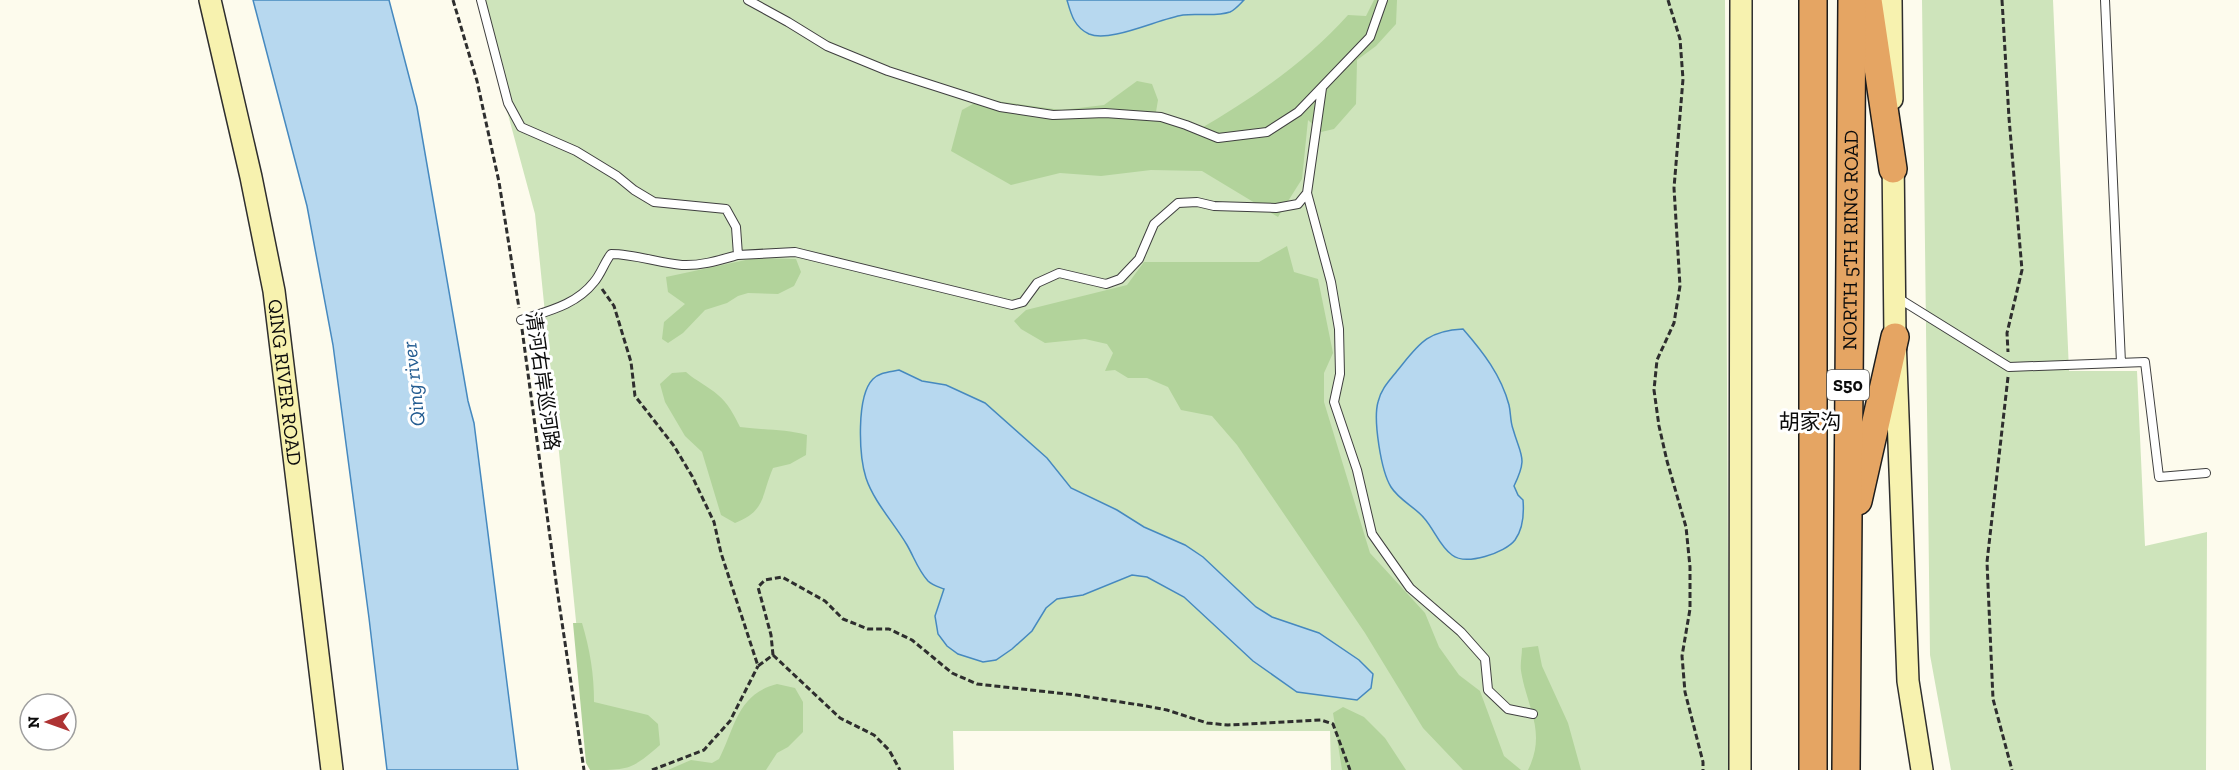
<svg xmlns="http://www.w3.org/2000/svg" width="2239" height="770" viewBox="0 0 2239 770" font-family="'Zilla Slab','Noto Sans SC',serif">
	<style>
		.green { fill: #cee4bb }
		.forest { fill: #b2d39b }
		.water { fill: #b7d8ef; stroke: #4689bf; stroke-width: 1.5 }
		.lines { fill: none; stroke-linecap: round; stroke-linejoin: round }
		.lane-casing { stroke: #3f3f3f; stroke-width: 10 }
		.secondary-casing { stroke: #2e2e2e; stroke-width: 24 }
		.highway-casing { stroke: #1d1d1d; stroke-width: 30 }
		.path { stroke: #2e2e2e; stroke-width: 3; stroke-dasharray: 6 3; stroke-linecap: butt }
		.lane { stroke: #fff; stroke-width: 8 }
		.secondary { stroke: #f7f2af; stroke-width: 21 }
		.highway { stroke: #e5a563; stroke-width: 27 }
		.labels { text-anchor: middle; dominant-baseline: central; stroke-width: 6; stroke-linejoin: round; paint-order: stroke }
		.shield { fill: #fff; stroke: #555; stroke-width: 1.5 }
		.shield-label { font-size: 18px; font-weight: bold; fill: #0c0c0c }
		.street-label { font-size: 20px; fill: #0c0c0c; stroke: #fff }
		.water-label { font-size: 21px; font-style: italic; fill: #235c91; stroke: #fff }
		.neighbourhood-label { font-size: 21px; fill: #0c0c0c; stroke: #fff }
	</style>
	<rect width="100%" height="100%" fill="#fdfbed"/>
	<path class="green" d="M477 0H1725L1729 770H1331L1330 731H953L954 770H591L535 214Z
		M1922 0H2053L2069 371H2137L2145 546 2207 532 2206 770H1951L1930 655Z"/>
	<path class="forest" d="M1374 0H1397L1396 24 1376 46 1357 60 1356 104 1334 129 1321 132 1308 120 1302 179 1278 217 1202 171 1151 170 1101 176 1060 173 1011 185 951 151 962 110 982 99 1062 110 1104 105 1137 81 1152 84 1158 100 1155 118 1198 130C1252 99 1306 62 1348 15L1366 16Z
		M1287 246 1294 272 1318 279 1333 353 1324 373V402L1370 553 1425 613 1439 647 1459 675 1480 691 1504 756 1521 770H1463L1423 728 1365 633 1237 445 1212 416 1181 410 1168 387 1147 378H1128L1115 370 1105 371 1113 353 1107 344 1085 339 1045 343 1021 329 1014 321 1026 310 1127 285 1144 262H1259Z
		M755 258 796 259 801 272 794 286 778 294 748 293 738 296 727 303 705 310 683 333 668 343 662 339 664 322 685 304 668 292 666 277Z
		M686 372C696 381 708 386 718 395 728 403 734 415 740 427 763 430 785 429 807 435L806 455 790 464 773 468C761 496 766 511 735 523L721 515 702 452 685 436 665 402 660 384 672 373Z
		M573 623H582C590 650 594 674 594 702L648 715 658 724 660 745C631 770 629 770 590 770L586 763Z
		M1538 646 1542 666 1568 723 1581 770H1528C1547 732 1527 708 1521 671 1520 664 1522 655 1522 648Z
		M777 684 795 688 803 702V732L788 747 777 753 766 770H668L691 760 712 763 719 759C735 728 737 694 777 684Z
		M1343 707 1364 717 1385 738 1406 770H1342L1333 713Z"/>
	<path class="water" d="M253 0H389L417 107 468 401 474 423 518 770H387L369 618 333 345 307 206Z
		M1067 0H1244C1240 4 1235 10 1230 12 1215 17 1198 13 1183 15 1158 19 1110 43 1089 34 1074 27 1071 14 1067 0Z
		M1463 329C1483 352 1501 375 1509 405 1511 413 1510 421 1513 429 1521 457 1528 457 1514 486L1518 495 1523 500C1524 512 1523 529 1515 540 1505 553 1466 566 1452 555 1440 547 1434 529 1424 518 1415 507 1399 500 1391 487 1381 471 1373 420 1378 402 1381 389 1389 381 1397 371 1419 344 1426 331 1463 329Z
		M899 370 922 381 946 385 985 403 1047 458 1071 488 1117 510 1144 527 1185 545 1203 557 1256 607 1272 617 1319 633 1359 660 1373 674 1371 688 1357 700 1297 692 1253 661 1184 597 1147 577 1132 575 1083 595 1057 599 1046 608 1032 631 1012 649 996 660 983 662 958 654 947 646 938 634 935 616 944 589C939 587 932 585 928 581 918 570 914 557 907 545 894 523 874 502 866 478 859 456 856 396 873 379 880 372 890 372 899 370Z"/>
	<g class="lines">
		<g class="lane-casing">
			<path id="lane" d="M481 0 508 103 521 127 576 151 617 176 634 190 654 202 726 209 736 227 738 255C720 260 701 266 682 265 658 263 635 254 611 254 604 263 601 274 594 282 576 305 548 311 521 320
				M748 0 788 22 827 46 888 71 1000 107 1053 115 1105 113 1161 117 1186 125 1218 138 1267 132 1298 112 1370 37 1383 0
				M2105 0 2121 363
				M1307 193 1331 282 1339 329 1340 374 1334 402 1357 470 1372 534 1410 588 1461 632 1485 659 1488 690 1508 709 1533 714
				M738 255 795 252 1012 305 1023 302 1037 283 1059 273 1106 284 1120 279 1139 259 1154 224 1178 203 1197 202 1214 206 1276 208 1298 204 1307 193 1322 88
				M1898 298 2009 367 2145 362 2159 477 2206 473"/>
		</g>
		<g class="secondary-casing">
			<g id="secondary">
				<path id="s1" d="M210 0 251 177 274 291 332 770"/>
				<path d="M1891 0 1892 99"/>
				<path d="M1893 154 1895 337 1908 681 1922 770"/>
				<path d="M1740 770 1741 0"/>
			</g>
		</g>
		<g class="highway-casing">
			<g id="highway">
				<path d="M1813 0V770"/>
				<path d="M1868 0 1893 169"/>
				<path d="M1858 501 1895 337"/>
				<path id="s2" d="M1846 770 1852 0"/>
			</g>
		</g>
		<path class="path" d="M453 0 477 81 499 182 519 308
			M1668 0 1680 39 1683 79 1674 188 1680 286 1674 323 1657 360 1654 390 1659 426 1667 461 1686 527 1690 567V609L1682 656 1685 692 1703 762V770
			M2002 0 2009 118 2022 270 2007 333 2008 352
			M602 289 614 306 631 362 635 396 674 446 692 476 714 522 721 553 758 666 773 655 771 635 758 587 765 580 782 577 825 601 843 619 868 629H889L912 640 952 673 977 684 1076 695 1146 706 1167 710 1207 723 1228 725 1321 720 1333 724 1350 770
			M522 329 557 589 584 770
			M2008 377 1987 562 1993 699 2012 770
			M773 655 840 718 874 735 889 750 900 770
			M652 770 704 750 730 721 758 666"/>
		<use href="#lane" class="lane"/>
		<use href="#secondary" class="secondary"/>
		<use href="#highway" class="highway"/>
	</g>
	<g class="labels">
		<rect class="shield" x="1827" y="370" width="42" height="30" rx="4.5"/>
		<g class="shield-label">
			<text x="1848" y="385">S50</text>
		</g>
		<g class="street-label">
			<text stroke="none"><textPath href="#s2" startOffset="530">NORTH 5TH RING ROAD</textPath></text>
			<text transform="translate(543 381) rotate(82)">清河右岸巡河路</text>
			<text stroke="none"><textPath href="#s1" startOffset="390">QING RIVER ROAD</textPath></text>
		</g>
		<g class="water-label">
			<text transform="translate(413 384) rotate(-96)">Qing river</text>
		</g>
		<g class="neighbourhood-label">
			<text x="1810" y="421">胡家沟</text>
		</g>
	</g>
	<g transform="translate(48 722) rotate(269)"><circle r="28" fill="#ffffff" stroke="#9e9e9e" stroke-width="1.5"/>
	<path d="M0-4.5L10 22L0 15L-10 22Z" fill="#ae3333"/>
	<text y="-9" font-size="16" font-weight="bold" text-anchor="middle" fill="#0c0c0c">N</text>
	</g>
</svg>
